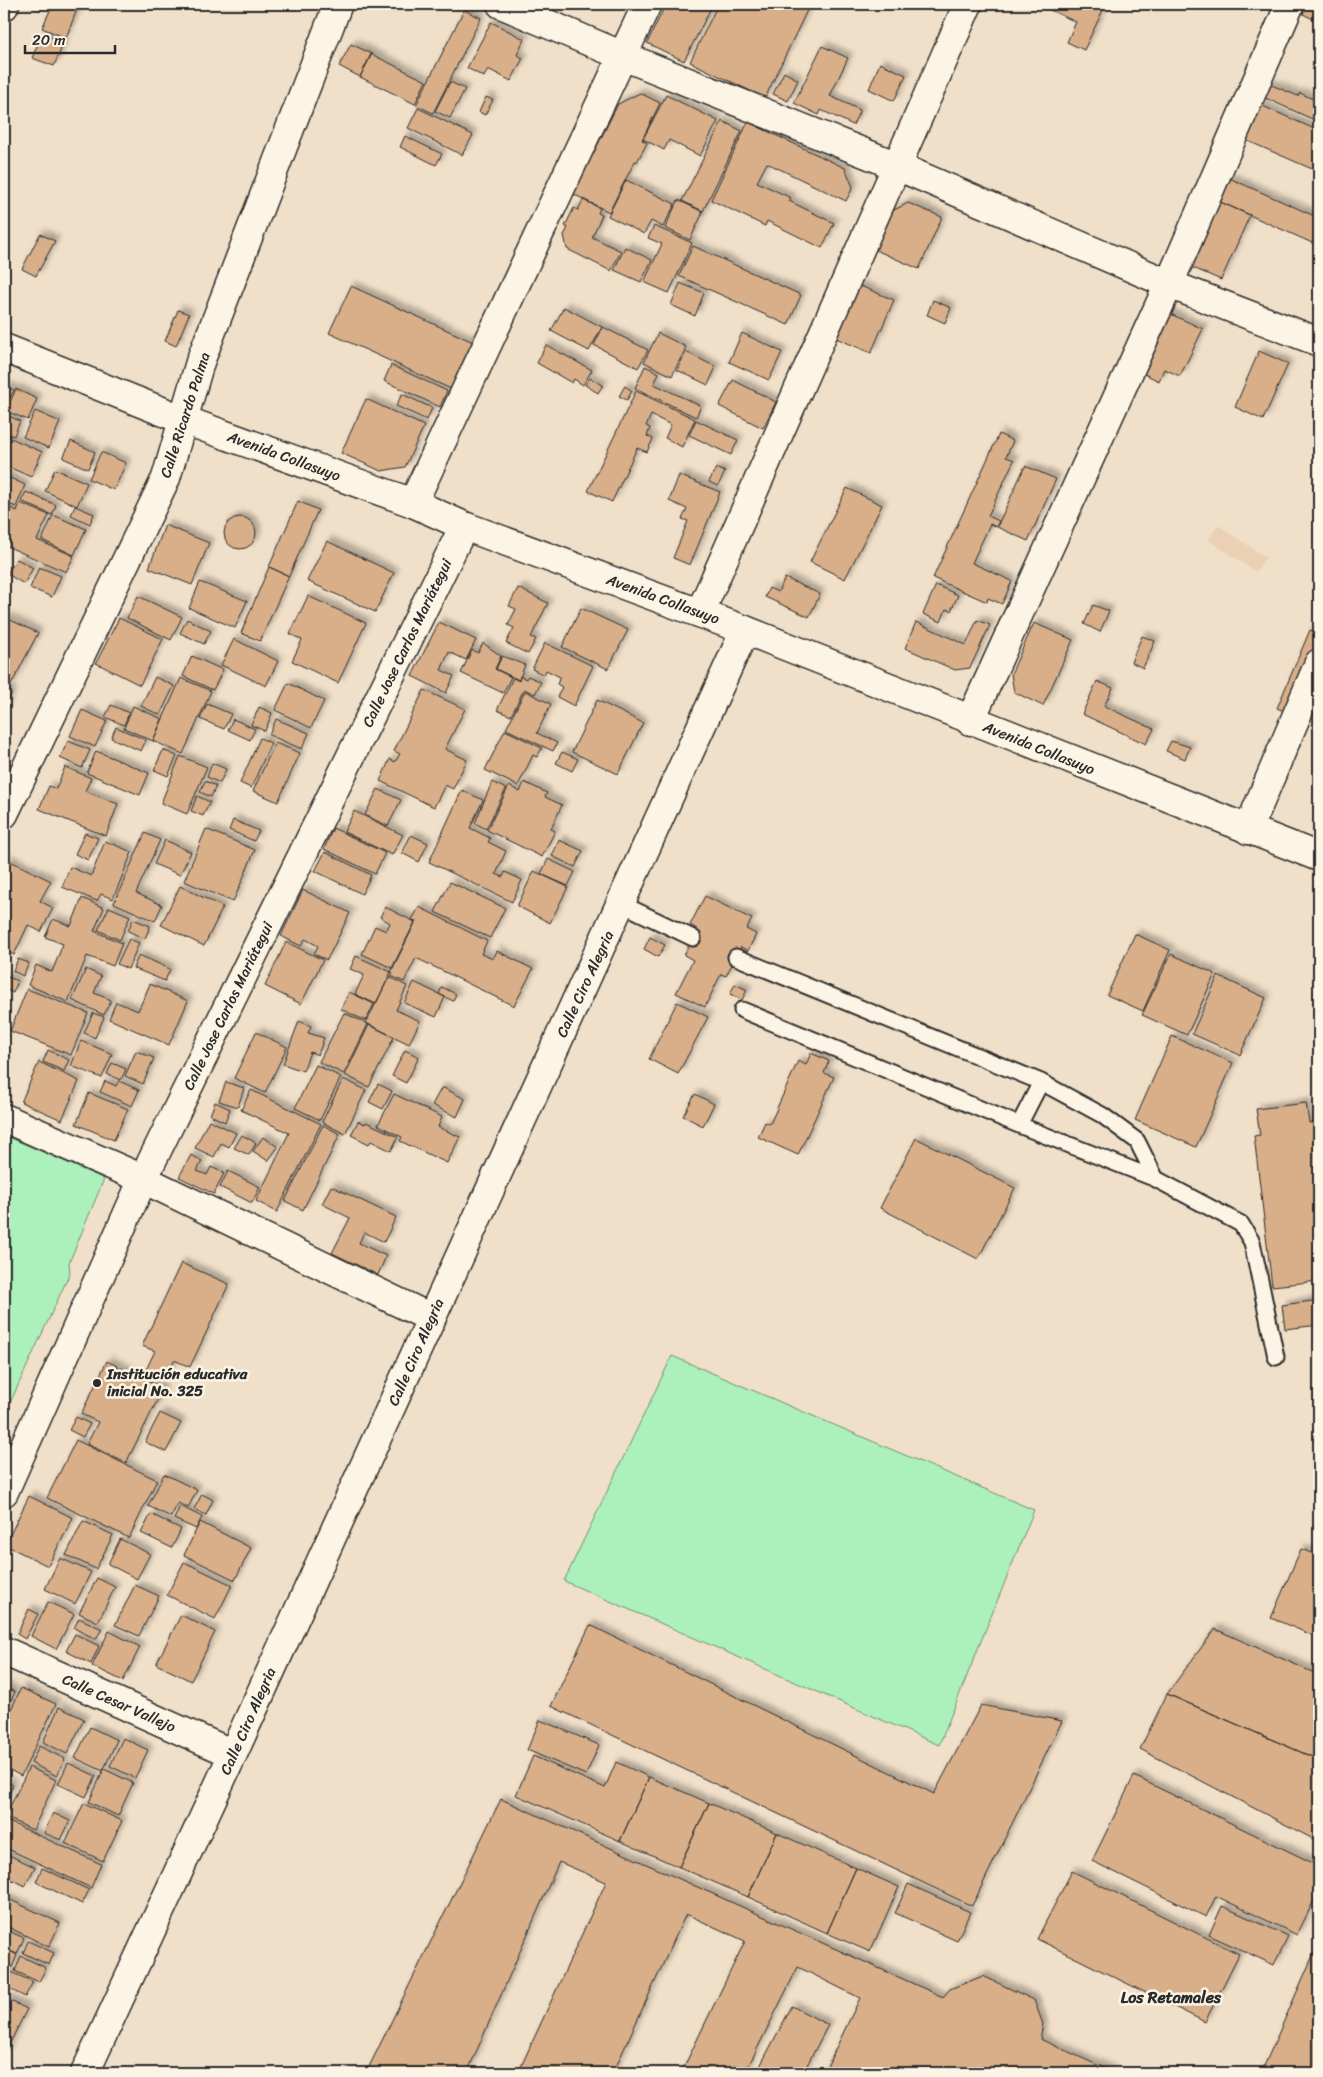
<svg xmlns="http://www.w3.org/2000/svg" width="1323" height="2077" viewBox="0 0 1323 2077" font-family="Sriracha,sans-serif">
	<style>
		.built { fill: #ead1b6 }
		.green { fill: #acf1bc; stroke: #6c8e74 }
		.building { fill: #d8af89; stroke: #2b2b2b; filter: url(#shadow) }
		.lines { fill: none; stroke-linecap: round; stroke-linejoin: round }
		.lane-casing { stroke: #2b2b2b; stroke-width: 19 }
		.street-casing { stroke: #2b2b2b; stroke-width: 31 }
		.secondary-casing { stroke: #2b2b2b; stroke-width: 31 }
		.lane { stroke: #fcf5e5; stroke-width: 15 }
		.street { stroke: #fcf5e5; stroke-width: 28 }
		.secondary { stroke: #fcf5e5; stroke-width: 28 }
		.poi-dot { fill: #2b2b2b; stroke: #fcf5e5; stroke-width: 2 }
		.labels { text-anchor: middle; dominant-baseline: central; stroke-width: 5; stroke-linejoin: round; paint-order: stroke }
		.street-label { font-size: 15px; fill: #2b2b2b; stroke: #fcf5e5 }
		.poi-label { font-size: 15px; font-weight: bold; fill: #2b2b2b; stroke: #fcf5e5; text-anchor: start }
		.neighbourhood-label { font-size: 16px; font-weight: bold; fill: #2b2b2b; stroke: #fcf5e5 }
	</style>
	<defs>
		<filter id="shadow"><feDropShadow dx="4.5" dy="-4.5" stdDeviation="2.5" flood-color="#0004"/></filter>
	</defs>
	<rect width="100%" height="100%" fill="#f1e0c9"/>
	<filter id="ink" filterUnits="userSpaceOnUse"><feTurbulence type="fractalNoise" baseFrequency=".02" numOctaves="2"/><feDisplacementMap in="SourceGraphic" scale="10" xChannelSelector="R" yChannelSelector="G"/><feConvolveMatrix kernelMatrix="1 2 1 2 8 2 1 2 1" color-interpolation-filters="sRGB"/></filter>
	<g filter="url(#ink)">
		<path class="built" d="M1218 525 1266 557 1256 572 1208 540Z"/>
		<path class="green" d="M4 1135 104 1179 69 1263 70 1273 4 1416Z
			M672 1356 1034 1510 939 1745 564 1581Z"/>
		<path class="building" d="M53 4H79L66 38 42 28Z
			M666 4H713L684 61 647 43Z
			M718 4H810L765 98 690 62Z
			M1037 4H1094L1104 8 1084 50 1067 42 1076 22Z
			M1307 4H1319V22L1303 14Z
			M464 10 481 18 433 113 416 105Z
			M491 22 524 39 517 55 523 58 511 81 488 69 484 77 467 68Z
			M42 34 64 42 54 66 32 58Z
			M351 44 372 54 360 77 339 66Z
			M822 46 848 58 830 96 860 110 853 125 821 110 819 115 794 103Z
			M371 54 426 81 415 104 360 77Z
			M880 63 906 75 894 101 869 89Z
			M784 72 798 80 788 101 773 94Z
			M450 82 465 89 450 118 435 111Z
			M1269 84 1298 96 1300 93 1319 102V122L1263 97Z
			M640 93 660 103 642 140 647 143 637 162 635 161 609 212 573 194 618 104Z
			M666 95 718 121 700 156 669 140 664 150 643 139Z
			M486 97 493 100 485 115 479 112Z
			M1249 100 1319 131V172L1234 135Z
			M418 108 473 135 462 155 408 128Z
			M722 121 742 131 703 211 682 201Z
			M748 122 845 168 853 187 846 201 767 163 757 182 791 198 789 201 834 223 822 248 767 221 765 226 711 200Z
			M405 136 442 154 436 165 400 147Z
			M1229 178 1319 218V246L1218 201Z
			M626 180 675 204 663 227 651 221 644 234 608 216Z
			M1213 199 1250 215 1221 280 1184 264Z
			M583 200 600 208 598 213 602 215 592 237 621 251 611 271 567 249 564 235 568 228 565 226 574 208 578 210Z
			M678 200 703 212 690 240 665 228Z
			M908 203 942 217 919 269 871 248 886 214Z
			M654 226 692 243 669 293 644 282 662 244 648 238Z
			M40 234 55 241 36 276 22 269Z
			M693 246 801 295 788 325 679 276Z
			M625 247 652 260 641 282 614 270Z
			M680 283 704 293 695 316 671 305Z
			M858 285 894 300 871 353 836 338Z
			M351 286 473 342 451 389 329 333Z
			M933 300 951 308 945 323 927 315Z
			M564 307 602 327 589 351 551 331Z
			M178 310 189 314 176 346 165 341Z
			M1164 311 1203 329 1180 376 1164 369 1159 381 1136 370Z
			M603 327 648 350 638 368 594 345Z
			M658 333 686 347 672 376 644 362Z
			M742 333 782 352 769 380 729 362Z
			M546 345 592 370 583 385 574 379 572 383 537 363Z
			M1259 351 1288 364 1263 420 1235 407Z
			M686 352 716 367 708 385 677 370Z
			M391 365 447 391 440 407 384 381Z
			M645 366 659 373 654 384 701 406 696 417 635 388Z
			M590 378 603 385 598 393 585 385Z
			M733 380 776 402 763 428 719 406Z
			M5 386 14 390 10 398 4 395Z
			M625 386 632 391 627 400 619 396Z
			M16 389 37 399 28 420 6 411Z
			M636 391 695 419 682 447 665 438 671 425 651 415 646 426 650 428 647 436 653 439 647 452 637 448 612 502 588 491Z
			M402 394 432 408 427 420 396 406Z
			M366 399 424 426 405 467 381 471 341 453Z
			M35 411 60 422 49 448 23 437Z
			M4 414 20 421 14 436 4 432Z
			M696 420 738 440 731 455 689 435Z
			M999 434 1013 441 1006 457 1014 460 988 516 999 521 996 527 990 524 972 563 1012 581 1002 604 988 598 987 602 933 578Z
			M4 435 42 452 31 477 4 465Z
			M71 441 95 452 88 469 63 458Z
			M101 452 126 463 114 490 89 479Z
			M1025 466 1056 479 1028 541 997 527Z
			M716 468 725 472 718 486 709 482Z
			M55 469 87 483 77 506 45 491Z
			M4 475 25 485 16 507 4 502Z
			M679 475 720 492 690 565 673 558 688 521 682 519 687 509 669 501Z
			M847 488 882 505 845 579 810 562Z
			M26 492 56 505 52 515 21 501Z
			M298 501 318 510 289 576 269 567Z
			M20 503 49 515 37 540 74 556 66 572 4 545V505L17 511Z
			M75 506 94 514 90 524 71 515Z
			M53 515 86 529 74 555 42 540Z
			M224 533a16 16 0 1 1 32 0a16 16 0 1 1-32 0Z
			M165 525 209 543 192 585 149 568Z
			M327 541 394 573 375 612 307 581Z
			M17 559 33 568 24 584 7 574Z
			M39 567 61 576 52 597 30 588Z
			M269 567 289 576 260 641 241 633Z
			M785 578 820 594 809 617 765 597 769 588 778 592Z
			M200 582 247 601 235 628 189 608Z
			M936 585 958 595 951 611 946 609 941 622 923 614Z
			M518 588 548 603 531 637 536 639 528 654 506 643 514 628 508 625 516 609 509 606Z
			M138 596 182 617 171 640 127 618Z
			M308 596 366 623 338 683 292 661 302 640 290 634Z
			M1093 605 1109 611 1100 632 1084 624Z
			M581 608 628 630 608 669 562 647Z
			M4 617 38 633 10 687 4 684Z
			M119 618 163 639 140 685 96 663Z
			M187 619 211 631 204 644 180 633Z
			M977 620 990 625 970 668 955 670 905 648 916 622 966 645Z
			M439 622 476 640 466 660 449 652 441 670 454 676 446 693 412 676Z
			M1034 623 1073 640 1043 706 1014 692 1011 674Z
			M1310 630 1319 634V652L1293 715 1277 708Z
			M1142 636 1155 641 1143 668 1131 662Z
			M234 639 278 661 266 686 221 665Z
			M483 643 501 656 495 669 511 677 503 693 461 673 472 650 478 653Z
			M545 643 593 666 574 706 557 697 562 687 557 684 560 677 546 670 544 675 532 669Z
			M192 656 223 670 213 690 183 676Z
			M502 656 525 665 519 680 496 669Z
			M520 676 526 679 528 676 541 682 535 694 524 689 511 716 497 710 513 678 519 681Z
			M155 677 174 686 160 715 141 706Z
			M181 678 211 691 183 754 153 741Z
			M1097 681 1113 688 1104 706 1154 729 1146 744 1082 714Z
			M288 683 324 701 311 728 275 710Z
			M4 688 12 692 4 709Z
			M424 690 465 709 445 749 467 760 453 789 445 785 434 807 380 781 390 759 395 762 400 754 394 751Z
			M525 691 551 704 537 733 557 743 553 751 506 729Z
			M597 700 643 723 618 774 572 752Z
			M207 704 231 714 224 729 200 719Z
			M111 705 129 713 124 725 105 717Z
			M133 706 162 719 153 741 124 728Z
			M259 707 272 713 265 731 251 725Z
			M82 710 107 721 95 747 70 736Z
			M233 719 255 729 250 740 228 730Z
			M276 719 309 733 302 749 269 735Z
			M116 727 146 740 141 751 111 738Z
			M505 730 542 748 537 757 533 755 518 786 485 770Z
			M260 738 271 743 251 788 240 783Z
			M68 741 90 750 82 768 60 758Z
			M1171 741 1190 747 1185 759 1166 751Z
			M275 743 300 753 278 802 253 791Z
			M163 750 177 756 168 776 154 770Z
			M96 751 149 773 140 795 87 773Z
			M562 752 578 759 572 771 556 763Z
			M180 756 207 767 187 814 161 803Z
			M212 763 226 769 220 783 207 777Z
			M65 767 91 778 85 791 118 804 106 836 39 809 49 786 56 789Z
			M205 781 216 786 211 797 200 792Z
			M492 782 506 789 486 829 475 823Z
			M524 782 547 793 545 797 562 805 551 829 555 831 542 857 487 830 509 786 520 792Z
			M378 789 401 800 388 826 365 815Z
			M462 790 483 800 470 828 490 838 488 842 506 851 496 874 503 877 505 872 522 880 512 902 429 862Z
			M197 796 210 802 203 816 191 811Z
			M354 811 403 835 392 855 344 832Z
			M233 820 259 831 254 841 229 830Z
			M333 828 385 853 375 874 324 849Z
			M206 829 255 850 233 902 184 881Z
			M85 833 98 838 88 860 75 854Z
			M145 833 160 840 136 893 162 905 155 921 114 903Z
			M411 835 428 843 419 862 402 853Z
			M165 840 191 852 180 875 154 864Z
			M559 840 583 851 575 867 552 856Z
			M105 841 132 852 113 899 101 894 97 901 62 887 70 867 91 876Z
			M325 852 371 875 362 894 315 871Z
			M548 859 575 872 568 886 541 874Z
			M8 860 51 881 40 901 53 908 41 932 28 925 14 955 4 950V868Z
			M534 871 568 887 550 923 517 906Z
			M450 882 505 908 490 938 435 912Z
			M180 886 223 907 204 946 161 925Z
			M303 890 350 913 327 960 314 954 318 946 305 939 301 946 281 936Z
			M705 896 752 919 746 929 756 934 748 951 741 947 726 976 721 974 705 1007 676 993 693 960 684 955 697 929 690 925Z
			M82 898 104 908 94 931 122 943 113 966 87 956 68 1002 28 985 36 965 52 972 63 944 45 937 53 919 71 926Z
			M109 907 130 916 120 940 98 930Z
			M385 907 415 922 392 968 362 954 375 926 386 931 390 923 380 917Z
			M419 907 487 941 481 954 493 959 497 951 533 969 514 1006 416 958 404 982 391 976 393 973 391 972 416 921 412 920Z
			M133 919 150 926 145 939 128 931Z
			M1135 934 1170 950 1143 1011 1107 995Z
			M650 937 665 945 658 957 644 949Z
			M129 939 139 943 128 969 117 964Z
			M286 942 323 960 301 1004 265 986Z
			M1171 954 1215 974 1187 1035 1142 1015Z
			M139 955 170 969 165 981 133 968Z
			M356 956 391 972 376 1004 355 994 364 975 350 969Z
			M18 959 29 963 23 976 13 971Z
			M86 969 101 976 94 993 111 1000 104 1015 72 1000Z
			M5 976 18 981 13 993 4 989Z
			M1218 976 1266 998 1240 1055 1192 1034Z
			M389 977 407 986 396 1010 420 1021 409 1044 366 1023Z
			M414 982 445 997 436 1017 404 1003Z
			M150 984 188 1001 169 1045 109 1019 116 1002 138 1011Z
			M735 984 747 990 742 1000 730 994Z
			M442 987 456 994 453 1001 439 994Z
			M27 989 88 1013 71 1055 10 1031Z
			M349 992 374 1004 366 1021 341 1009Z
			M677 1002 708 1017 678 1074 649 1059Z
			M93 1013 104 1017 95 1038 84 1033Z
			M344 1013 368 1024 344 1074 319 1062Z
			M299 1021 311 1026 308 1033 324 1038 318 1055 310 1052 303 1071 283 1064Z
			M369 1025 394 1037 369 1087 345 1075Z
			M256 1032 287 1047 265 1093 234 1078Z
			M1172 1036 1233 1063 1196 1147 1135 1120Z
			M81 1041 112 1054 102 1078 71 1066Z
			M48 1050 69 1060 64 1071 43 1062Z
			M405 1050 419 1057 406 1083 392 1076Z
			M136 1051 154 1058 143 1084 125 1076Z
			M811 1053 829 1061 824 1073 834 1077 798 1155 758 1137 765 1122 770 1124 798 1061 806 1065Z
			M39 1062 79 1081 62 1120 21 1102Z
			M112 1063 126 1069 121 1080 107 1074Z
			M316 1065 341 1077 320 1120 295 1108Z
			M343 1079 366 1090 345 1134 322 1122Z
			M105 1081 116 1086 119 1081 139 1090 132 1106 100 1092Z
			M226 1082 244 1088 238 1107 219 1101Z
			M378 1084 392 1091 383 1109 369 1102Z
			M442 1087 465 1099 457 1117 432 1105Z
			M251 1090 321 1124 277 1212 256 1201 289 1133 241 1110Z
			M89 1093 128 1109 114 1140 76 1124Z
			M394 1094 442 1117 438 1127 460 1137 447 1163 400 1141 402 1137 378 1125Z
			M695 1094 714 1104 703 1126 683 1116Z
			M215 1102 230 1109 225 1122 210 1115Z
			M1306 1103 1309 1123 1319 1122V1183H1316L1319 1210V1281L1272 1286 1254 1136 1260 1135 1256 1109Z
			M209 1120 236 1133 229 1147 221 1143 214 1157 195 1148Z
			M358 1121 365 1124 366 1122 398 1137 391 1151 371 1141 369 1144 351 1135Z
			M323 1125 340 1134 303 1210 285 1201Z
			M242 1135 256 1143 249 1155 234 1148Z
			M263 1137 278 1147 268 1161 253 1151Z
			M916 1138 1015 1188 978 1259 880 1208Z
			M191 1155 202 1161 197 1171 207 1175 211 1167 224 1173 214 1194 179 1177Z
			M228 1171 260 1187 252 1203 220 1187Z
			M331 1186 396 1217 384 1242 364 1232 359 1243 386 1256 378 1275 332 1253 350 1218 322 1204Z
			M181 1263 229 1284 190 1367 174 1360 166 1380 146 1370 155 1351 142 1346Z
			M1319 1300V1325L1285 1329 1282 1305Z
			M107 1361 163 1389 126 1463 87 1444 98 1422 81 1414Z
			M160 1413 181 1423 166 1452 145 1442Z
			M76 1417 90 1424 83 1437 69 1430Z
			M76 1440 157 1480 129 1538 47 1498Z
			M164 1474 197 1490 188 1508 178 1503 171 1517 148 1506Z
			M202 1494 213 1500 206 1515 194 1509Z
			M29 1496 73 1518 48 1566 5 1545Z
			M180 1506 202 1517 196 1529 174 1519Z
			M151 1514 181 1529 172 1548 141 1533Z
			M83 1521 113 1535 96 1569 66 1555Z
			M200 1522 251 1548 235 1580 184 1555Z
			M120 1539 150 1554 137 1579 108 1564Z
			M1301 1549 1319 1556V1638L1271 1618Z
			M60 1558 91 1572 75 1604 45 1589Z
			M184 1562 232 1585 215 1619 167 1595Z
			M97 1578 115 1587 98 1622 79 1613Z
			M135 1585 159 1596 139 1636 115 1625Z
			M48 1602 74 1614 56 1649 31 1636Z
			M29 1609 38 1614 25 1639 17 1634Z
			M181 1615 215 1632 191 1681 156 1664Z
			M79 1618 102 1629 96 1639 74 1628Z
			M590 1625 934 1794 981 1705 1062 1721 972 1906 551 1706Z
			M1215 1629 1319 1675V1760L1167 1694Z
			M109 1631 140 1647 123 1681 92 1666Z
			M75 1634 99 1646 91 1664 66 1651Z
			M5 1687 15 1692 4 1716V1690Z
			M21 1688 56 1704 21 1776 4 1767V1725Z
			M1167 1694 1319 1760V1842L1140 1749Z
			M59 1707 84 1719 67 1754 43 1742Z
			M540 1720 599 1745 586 1775 527 1750Z
			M90 1727 117 1740 103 1771 75 1758Z
			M123 1738 148 1750 135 1778 110 1766Z
			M39 1746 65 1759 57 1776 31 1763Z
			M533 1756 605 1788 616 1762 649 1777 620 1841 516 1795Z
			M68 1763 96 1776 86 1797 58 1784Z
			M29 1767 56 1780 33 1830 5 1817Z
			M104 1769 133 1783 118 1816 89 1802Z
			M1134 1776 1319 1866V1890L1297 1935 1216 1896 1206 1917 1092 1861Z
			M649 1777 709 1803 679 1867 620 1841Z
			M4 1781 13 1785 4 1804Z
			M501 1799 943 1997 950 1989 983 1976 1034 2000 1043 2024 1040 2039 1115 2073H824L860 1998 798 1967 745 2073H681L745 1941 686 1914 613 2073H518L606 1882 559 1862 467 2073H366Z
			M84 1803 122 1821 103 1861 65 1843Z
			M709 1803 777 1833 748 1897 679 1867Z
			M53 1813 70 1821 61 1840 44 1833Z
			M7 1821 101 1864 91 1888 4 1847V1827Z
			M777 1833 856 1868 827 1933 748 1897Z
			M4 1853 35 1867 25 1886 4 1876Z
			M42 1868 89 1890 82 1904 36 1882Z
			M856 1868 899 1887 870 1952 827 1933Z
			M1072 1871 1239 1954 1205 2022 1037 1939Z
			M908 1884 970 1912 957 1941 895 1913Z
			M4 1897 60 1923 49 1947 4 1925Z
			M1222 1906 1288 1936 1274 1965 1209 1935Z
			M4 1929 24 1938 17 1954 4 1948Z
			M28 1941 54 1953 49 1965 23 1953Z
			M1319 1942V2073H1261Z
			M4 1948 17 1955 12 1968 4 1964Z
			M21 1956 46 1968 39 1982 15 1971Z
			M9 1971 33 1982 25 1997 4 1986V1980Z
			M4 1998 27 2009 4 2055Z
			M792 2006 828 2025 803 2073H769L759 2068Z"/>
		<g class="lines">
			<g class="lane-casing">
				<path id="lane" d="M622 904 693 938
					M736 957 1041 1082 1102 1115 1137 1141 1156 1179 1241 1224 1252 1242 1276 1357
					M742 1010 1019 1125 1156 1179
					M1019 1125 1041 1082"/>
			</g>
			<g class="street-casing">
				<path id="street" d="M501 4 623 56 897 166 1169 284 1319 342
					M4 6 5 4
					M413 503 647 4
					M700 613 968 4
					M970 721 1169 284 1290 4
					M4 814 166 478 200 362 338 4
					M1248 830 1319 663
					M4 1118 143 1179 431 1318
					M4 1492 143 1179 464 526
					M4 1651 233 1754
					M85 2073 233 1754 745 630"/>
			</g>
			<g class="secondary-casing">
				<path id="secondary" d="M4 348 184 420 413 503 464 526 745 630 1319 857"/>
			</g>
			<use href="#lane" class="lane"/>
			<use href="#street" class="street"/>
			<use href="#secondary" class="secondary"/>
		</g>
	</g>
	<circle class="poi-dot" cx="97" cy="1383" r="5"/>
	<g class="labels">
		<g class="street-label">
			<text transform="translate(185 415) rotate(-72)">Calle Ricardo Palma</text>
			<text transform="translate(284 456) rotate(20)">Avenida Collasuyo</text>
			<text transform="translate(663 599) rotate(20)">Avenida Collasuyo</text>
			<text transform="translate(407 643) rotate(-64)">Calle Jose Carlos Mariátegui</text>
			<text transform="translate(1039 748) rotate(22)">Avenida Collasuyo</text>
			<text transform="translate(585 984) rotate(-65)">Calle Ciro Alegria</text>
			<text transform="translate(228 1006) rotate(-64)">Calle Jose Carlos Mariátegui</text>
			<text transform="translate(416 1352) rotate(-66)">Calle Ciro Alegria</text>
			<text transform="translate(119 1703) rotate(24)">Calle Cesar Vallejo</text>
			<text transform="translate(248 1721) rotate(-66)">Calle Ciro Alegria</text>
		</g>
		<g class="poi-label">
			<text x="107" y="1374">Institución educativa<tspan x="107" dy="17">inicial No. 325</tspan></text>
		</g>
		<g class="neighbourhood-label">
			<text x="1171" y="1997">Los Retamales</text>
		</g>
	</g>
	<rect width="1323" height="2077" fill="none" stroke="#fcf5e5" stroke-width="20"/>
	<rect x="10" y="10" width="1303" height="2057" fill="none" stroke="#2b2b2b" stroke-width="2" filter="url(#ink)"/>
	<path d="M25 45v8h90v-8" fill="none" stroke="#2b2b2b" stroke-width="2.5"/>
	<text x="32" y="45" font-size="15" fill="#2b2b2b" stroke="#fcf5e5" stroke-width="4" paint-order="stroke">20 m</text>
</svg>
